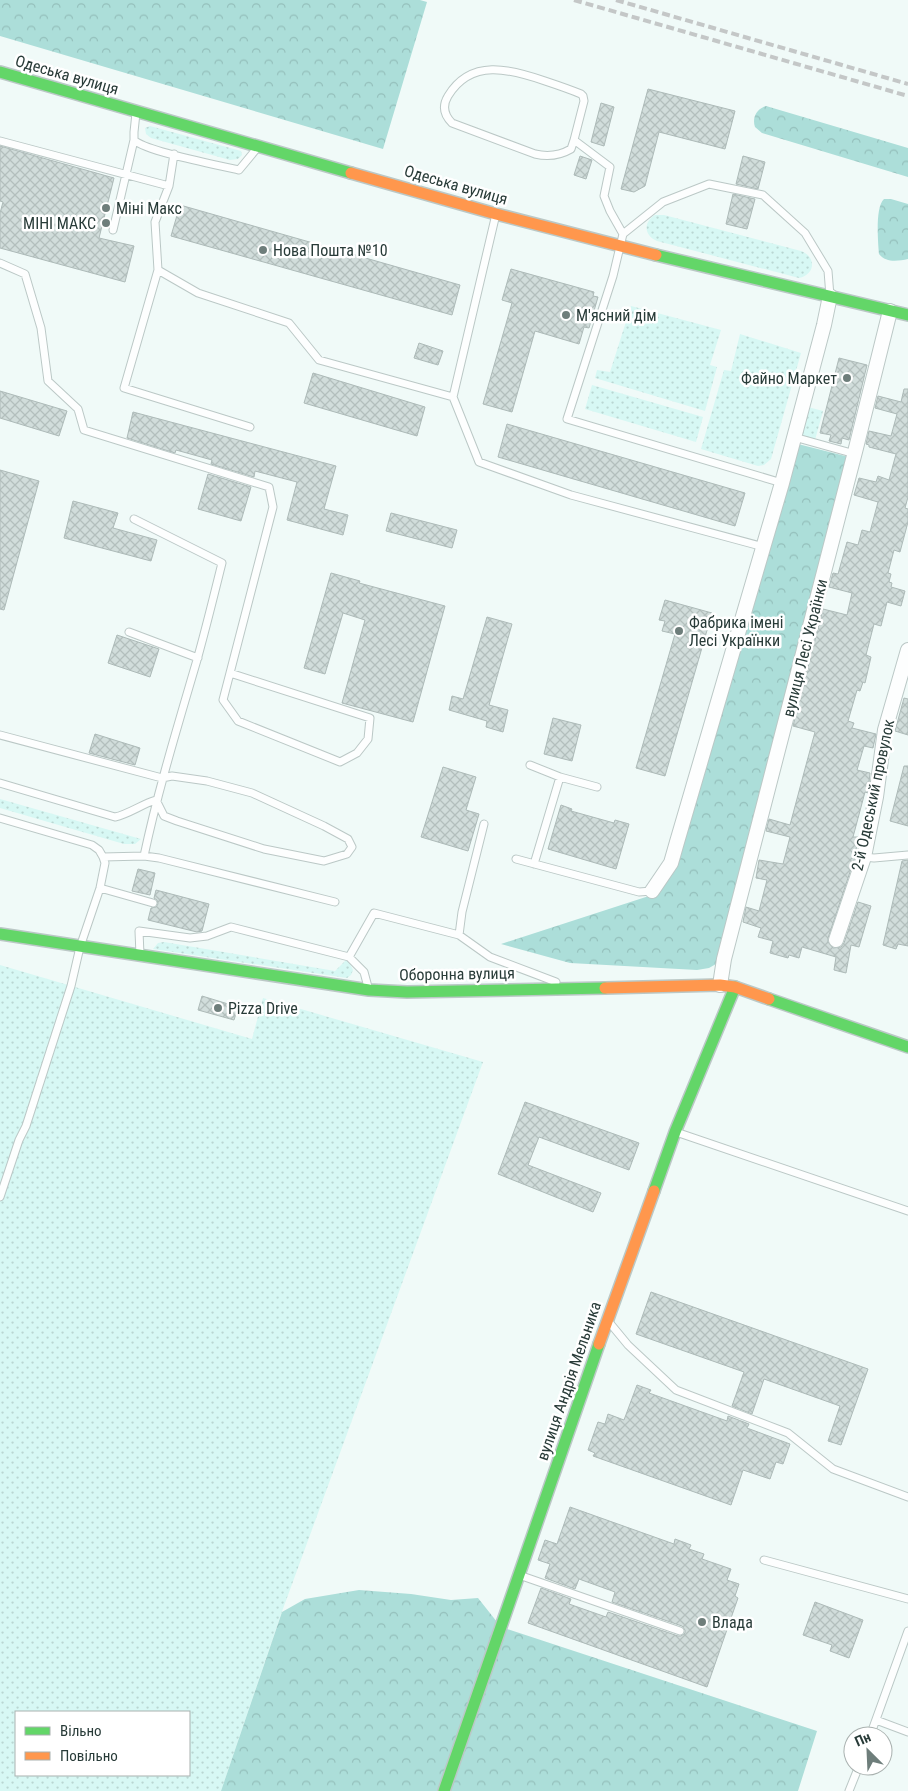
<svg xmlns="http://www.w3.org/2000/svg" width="908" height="1791" viewBox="0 0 908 1791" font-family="'Roboto Condensed',sans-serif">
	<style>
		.grass { fill: url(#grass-dots); fill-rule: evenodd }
		.forest { fill: url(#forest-crowns) }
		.building { fill: url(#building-cross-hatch); stroke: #adbab8 }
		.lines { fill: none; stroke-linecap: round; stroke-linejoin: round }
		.lane-casing { stroke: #bbc8c6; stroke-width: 9 }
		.street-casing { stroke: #bbc8c6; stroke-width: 16 }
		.fast-casing { stroke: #bbc8c6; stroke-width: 14 }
		.slow-casing { stroke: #bbc8c6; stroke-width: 14 }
		.lane { stroke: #fdfefe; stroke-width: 7 }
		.street { stroke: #fdfefe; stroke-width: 14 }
		.fast { stroke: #63d668; stroke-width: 11 }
		.slow { stroke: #ff974d; stroke-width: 11 }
		.rail { stroke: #c4c7c7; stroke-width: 4; stroke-dasharray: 8 4; stroke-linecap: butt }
		.poi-dot { fill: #6e7e7b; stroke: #fff; stroke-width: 2 }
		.labels { text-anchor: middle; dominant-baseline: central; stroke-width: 5; stroke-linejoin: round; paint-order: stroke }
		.street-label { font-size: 16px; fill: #283b38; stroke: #fff }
		.poi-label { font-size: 16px; fill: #283b38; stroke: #fff; text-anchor: start }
	</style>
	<defs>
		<pattern id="grass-dots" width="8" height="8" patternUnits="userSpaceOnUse" patternTransform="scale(1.25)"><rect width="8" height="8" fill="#d7f8f4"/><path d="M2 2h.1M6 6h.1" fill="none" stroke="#b9d6d2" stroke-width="1.8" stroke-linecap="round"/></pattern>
		<pattern id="forest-crowns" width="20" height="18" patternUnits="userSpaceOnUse" patternTransform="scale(1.25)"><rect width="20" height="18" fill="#acded9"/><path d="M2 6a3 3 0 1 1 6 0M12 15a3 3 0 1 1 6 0" fill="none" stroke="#94bfbb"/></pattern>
		<pattern id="building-cross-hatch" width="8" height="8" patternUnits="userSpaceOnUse" patternTransform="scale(1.25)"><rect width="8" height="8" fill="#d1dddb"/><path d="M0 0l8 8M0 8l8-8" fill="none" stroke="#b3bfbd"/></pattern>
	</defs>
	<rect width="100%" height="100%" fill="#f0faf8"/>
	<path class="grass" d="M150 126 241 151 242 155 238 159 230 160 151 138 146 134 145 128Z
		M655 215H664L801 251C817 257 815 275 799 278L657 241C644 236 643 222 655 215Z
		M631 306 721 330 710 365 717 367 705 411 595 378 597 370 610 372Z
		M740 334 801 353 771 459 764 465 758 466 701 449 724 370 731 371Z
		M592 385 703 417 696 442 585 409Z
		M808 407 823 411 815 440 800 436Z
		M0 799 141 839 135 844H124L0 808Z
		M164 942 335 971 346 960 349 962 353 970 351 975 347 978 153 949 158 943Z
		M0 965 252 1039 263 998 483 1062 280 1617 221 1791H0ZM16 1712H189V1775H16Z"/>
	<path class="forest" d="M0 0H420L427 2 383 149 0 36Z
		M766 106 908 148V177L762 133 755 127C752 118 756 109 766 106Z
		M884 199H891L908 204V259C898 261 886 263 879 254 878 242 875 207 884 199Z
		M798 444 849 457 716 964 709 968 697 970 570 963 501 944 652 895C669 884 676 868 682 850Z
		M359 1590 411 1594 451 1600 478 1598 501 1627 817 1731 798 1791H221L282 1612 305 1599Z"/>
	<path class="building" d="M648 89 735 111 725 149 659 132 645 186 634 192 621 189Z
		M601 103 614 107 604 146 591 142Z
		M0 146 114 178 99 238 134 246 125 282 0 248V213L3 202 0 201Z
		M580 156 592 160 586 179 574 175Z
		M743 156 765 162 758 189 736 184Z
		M733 194 755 199 747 229 726 224Z
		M180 205 460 285 452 315 171 236Z
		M511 269 594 292 593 296 598 297 589 328 584 327 579 344 535 331 512 412 483 404 512 303 502 300Z
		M419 343 443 351 438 365 414 358Z
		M839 358 867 365 849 440 842 438 841 444 829 441 831 435 820 433Z
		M313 373 425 407 417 436 304 403Z
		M904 389H908V497L905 508 908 509V522L900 552 894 550 888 573 891 574 889 582 892 583 891 587 905 591 901 606 887 602 881 626 874 624 866 655 871 657 865 683 863 682 860 691 857 690 848 721 854 723 852 728 876 734 873 748 864 746 857 770 870 773 868 793 865 792 853 837H858L855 857 828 938V942L833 948 841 947 844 943 858 902 871 906 859 947 851 945 846 973 834 970 836 957 802 947 799 958 789 955 788 958 770 953 773 941 758 937 761 928 743 922 746 907 759 911 767 880 756 878 759 860 783 864 790 837 766 831 769 819 790 825 806 765 815 732 793 726 823 609 847 615 852 593 829 587 833 573 838 574 847 542 858 545 862 530 870 532 878 502 854 495 859 478 876 482 878 476 889 480 896 454 869 447V445L866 444 869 431 891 436 897 414 875 408 878 396 901 402Z
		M0 391 67 411 59 436 0 418Z
		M133 412 336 466 324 509 348 515 343 535 287 520 297 482 255 471 254 477 211 464 212 460 176 450 175 453 127 438Z
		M507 424 745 493 735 526 498 457Z
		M0 470 39 481 4 610 0 609Z
		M208 474 251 487 241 521 198 509Z
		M73 501 118 513 113 528 157 540 151 561 64 538Z
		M391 513 457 530 452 548 386 531Z
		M331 573 360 581 359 583 445 606 413 722 342 703 365 620 343 613 325 674 304 668Z
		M665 600 712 613 665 776 636 768 675 634 662 631 665 621 659 620Z
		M487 617 512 624 489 705 508 710 503 732 486 727 487 721 449 710 452 696 463 699Z
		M117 635 159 649 150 677 108 663Z
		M904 698 908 699V735L895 731Z
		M553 718 581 725 572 761 544 754Z
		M95 734 140 748 135 765 89 753Z
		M904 766H908V826L890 821Z
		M443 767 476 777 466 810 479 814 468 851 421 837Z
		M561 805 572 809 571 811 614 823 615 820 629 824 616 869 548 849Z
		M908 860V946L898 944 896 949 883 945 902 861Z
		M138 869 155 873 150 895 132 891Z
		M156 890 209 904 202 931 197 932 148 920 151 908 156 907 158 904 157 900 154 898Z
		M202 996 238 1007 234 1020 198 1010Z
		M525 1102 639 1143 629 1170 539 1137 528 1165 601 1193 593 1212 498 1174Z
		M651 1292 868 1369 841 1445 828 1441 840 1406 764 1379 752 1414 732 1406 744 1372 636 1334Z
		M637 1385 651 1390 649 1393 727 1421 728 1416 749 1424 747 1428 790 1444 783 1464 776 1462 770 1479 743 1470 731 1505 593 1456 595 1453 588 1450 598 1422 605 1424 608 1414 624 1420Z
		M570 1507 674 1544 675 1539 691 1545 689 1549 704 1554 702 1559 731 1569 727 1580 739 1584 735 1596 738 1598 707 1687 528 1623 541 1588 571 1599 569 1604 606 1617 608 1612 678 1636H681L685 1633V1630L682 1626 612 1602 615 1592 579 1579 575 1589 545 1578 550 1564 538 1560 545 1540 557 1544Z
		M815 1602 863 1620 849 1658 830 1651 832 1645 803 1635Z"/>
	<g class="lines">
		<g class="lane-casing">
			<path id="lane" d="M136 113 134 132V140C147 152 218 165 239 170L258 147
				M574 140 571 149C559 156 548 157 535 154L452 123C444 115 442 106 448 96 471 58 510 69 545 81 557 85 569 89 581 94L583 96 584 101 574 140 610 167 604 196 610 211 623 234
				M0 141 169 186
				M174 154 169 186 155 222 158 270 198 293 289 323 319 360 453 397 496 214
				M113 230 134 140
				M0 263 25 274 41 328 48 381 78 409 84 430 269 487 273 507 223 700 238 721 340 762 357 753 368 739 370 718 230 673
				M158 270 124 388 250 427
				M453 397 479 462 571 495 764 547
				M794 437 855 454
				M782 483 567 419 613 276 623 234 663 202 709 184 763 195 805 233 828 271 830 296
				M134 519 222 563C214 595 206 628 197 660 178 725 158 790 144 856
				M129 632 198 658
				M0 735 162 778 172 776 207 781 252 793 324 826 348 839 352 847 347 854 324 861 264 849 177 821 164 816 156 800C142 804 129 814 115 817L0 783
				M530 765 560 777 597 787
				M0 818 92 845 99 850 103 857 144 856 159 858 335 902
				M864 857 874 858 908 855
				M516 859 639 892 652 891
				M534 864 560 777
				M100 888 153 903
				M459 935 462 912 484 824
				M140 955 139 931 190 938 207 936 231 927 349 957 364 972 368 987
				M349 957 374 913 459 935 490 957 556 982
				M676 1132 908 1211
				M0 1197 19 1140 26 1126 71 986 80 947 100 888 105 863 103 857
				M609 1322 628 1345 676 1390 788 1433 833 1469 908 1497
				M764 1560 908 1599
				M519 1575 680 1631
				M876 1720 908 1732
				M870 1736 908 1631
				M849 1791 859 1766"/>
		</g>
		<g class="street-casing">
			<path id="street" d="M652 891 671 863 677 842 782 483 824 325 830 296
				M836 940 864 857 876 797 885 730 908 650
				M720 985 724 959 856 448 890 311"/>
		</g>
		<g class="fast-casing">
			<path id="fast" d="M0 72 351 173
				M656 255 908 315
				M0 934 369 990 407 992 605 988
				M769 999 908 1047
				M654 1191 675 1132 735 987
				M444 1791 599 1344"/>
		</g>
		<g class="slow-casing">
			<path id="slow" d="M351 173 496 214 656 255
				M605 988 720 985 735 987 769 999
				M599 1344 654 1191"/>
		</g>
		<use href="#lane" class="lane"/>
		<use href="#street" class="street"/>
		<use href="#fast" class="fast"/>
		<use href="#slow" class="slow"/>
		<path class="rail" d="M574 0 908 96
			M616 0 908 84"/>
	</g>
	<g class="poi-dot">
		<circle cx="106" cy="208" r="5"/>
		<circle cx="106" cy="223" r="5"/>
		<circle cx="263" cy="250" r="5"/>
		<circle cx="566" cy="315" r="5"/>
		<circle cx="847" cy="378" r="5"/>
		<circle cx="679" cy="631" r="5"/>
		<circle cx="218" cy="1008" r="5"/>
		<circle cx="702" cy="1622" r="5"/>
	</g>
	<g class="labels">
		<g class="street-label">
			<text transform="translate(67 75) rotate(16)">Одеська вулиця</text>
			<text transform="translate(456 185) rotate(16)">Одеська вулиця</text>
			<text transform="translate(805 648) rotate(-76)">вулиця Лесі Українки</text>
			<text transform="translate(873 795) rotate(-78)">2-й Одеський провулок</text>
			<text transform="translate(457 974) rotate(-1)">Оборонна вулиця</text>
			<text transform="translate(569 1381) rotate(-71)">вулиця Андрія Мельника</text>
		</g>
		<g class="poi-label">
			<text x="116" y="208">Міні Макс</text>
			<text x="96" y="223" text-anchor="end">МІНІ МАКС</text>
			<text x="273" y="250">Нова Пошта №10</text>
			<text x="576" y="315">М'ясний дім</text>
			<text x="837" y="378" text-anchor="end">Файно Маркет</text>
			<text x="689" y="622">Фабрика імені<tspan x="689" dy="18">Лесі Українки</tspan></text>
			<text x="228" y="1008">Pizza Drive</text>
			<text x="712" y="1622">Влада</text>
		</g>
	</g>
	<rect x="15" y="1711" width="175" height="65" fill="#ffffff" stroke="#a9b1af"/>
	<rect x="25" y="1727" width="25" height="8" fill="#63d668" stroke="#a9b1af"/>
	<text x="60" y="1736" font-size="15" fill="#283b38">Вільно</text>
	<rect x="25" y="1752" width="25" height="8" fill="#ff974d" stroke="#a9b1af"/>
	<text x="60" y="1761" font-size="15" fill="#283b38">Повільно</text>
	<g transform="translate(868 1751) rotate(336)"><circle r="24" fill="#ffffff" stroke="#a9b1af"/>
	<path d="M0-4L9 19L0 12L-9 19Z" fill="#6e7e7b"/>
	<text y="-8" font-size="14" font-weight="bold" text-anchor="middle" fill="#283b38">Пн</text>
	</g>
</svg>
